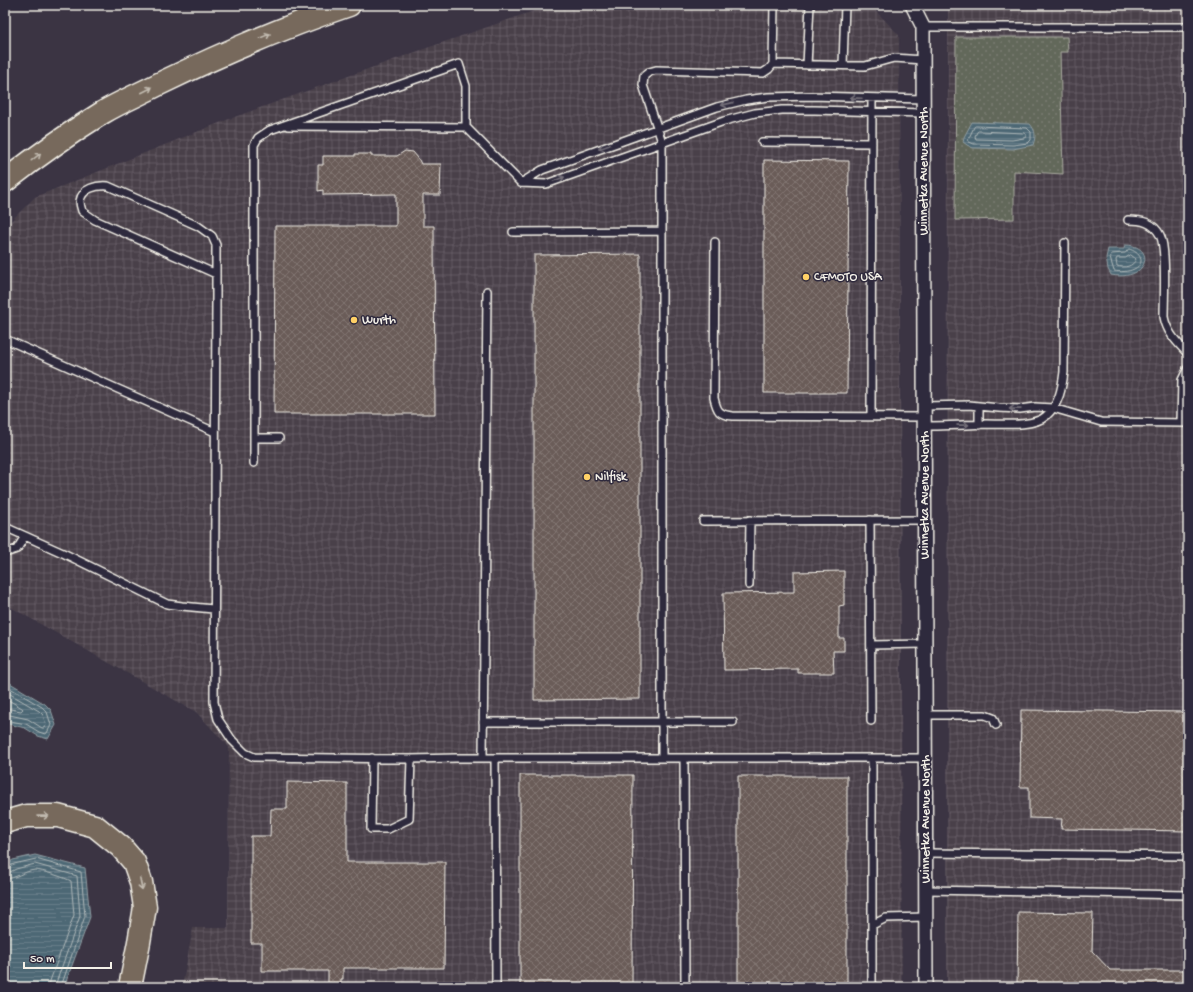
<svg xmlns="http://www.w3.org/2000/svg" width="1193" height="992" viewBox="0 0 1193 992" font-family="'Gochi Hand',sans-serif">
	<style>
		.industrial { fill: url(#industrial-grid) }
		.grass { fill: url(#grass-dots); stroke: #abaca1 }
		.water { fill: url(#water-rules); stroke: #909ea3 }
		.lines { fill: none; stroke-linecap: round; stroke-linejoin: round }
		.shore { stroke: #b1baba; stroke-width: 1 }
		.building { fill: url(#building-cross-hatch); stroke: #f4f1e8 }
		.lane-casing { stroke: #f4f1e8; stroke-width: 10 }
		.street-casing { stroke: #f4f1e8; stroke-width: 16 }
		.highway-casing { stroke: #f4f1e8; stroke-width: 25 }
		.lane { stroke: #2f2a3d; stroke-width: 7 }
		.street { stroke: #2f2a3d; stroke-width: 13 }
		.highway { stroke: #77695c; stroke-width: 22 }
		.oneway { stroke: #c2bbb0 }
		.oneway2 { stroke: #747079 }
		.poi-dot { fill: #ffd166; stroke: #2f2a3d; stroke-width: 1.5 }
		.labels { text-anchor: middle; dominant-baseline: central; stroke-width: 3; stroke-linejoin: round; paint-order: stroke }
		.street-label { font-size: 13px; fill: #f4f1e8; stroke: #2f2a3d }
		.poi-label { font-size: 13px; fill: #f4f1e8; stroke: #2f2a3d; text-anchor: start }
	</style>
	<defs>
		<pattern id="industrial-grid" width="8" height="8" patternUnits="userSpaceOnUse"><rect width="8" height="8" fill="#49404a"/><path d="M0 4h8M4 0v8" fill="none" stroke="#645c64"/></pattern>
		<pattern id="grass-dots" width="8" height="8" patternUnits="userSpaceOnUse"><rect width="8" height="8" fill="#62675a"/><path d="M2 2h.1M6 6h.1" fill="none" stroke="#797d72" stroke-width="1.8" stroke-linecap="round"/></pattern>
		<pattern id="water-rules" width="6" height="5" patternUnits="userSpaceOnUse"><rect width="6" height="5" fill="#4d6775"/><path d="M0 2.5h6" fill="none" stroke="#677d89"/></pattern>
		<pattern id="building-cross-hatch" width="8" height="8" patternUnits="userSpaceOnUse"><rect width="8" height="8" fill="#6b5c59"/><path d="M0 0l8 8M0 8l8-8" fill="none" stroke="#817471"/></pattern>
	</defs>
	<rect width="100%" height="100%" fill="#3b3443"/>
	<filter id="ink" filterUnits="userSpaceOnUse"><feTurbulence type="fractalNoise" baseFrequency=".025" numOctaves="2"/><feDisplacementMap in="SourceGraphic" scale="8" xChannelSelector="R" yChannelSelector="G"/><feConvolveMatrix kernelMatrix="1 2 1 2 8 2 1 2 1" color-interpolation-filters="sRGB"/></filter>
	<g filter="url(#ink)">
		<path class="industrial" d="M551 5H870L899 35 902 987H182L193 928H228L229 747 196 712 5 604V227L35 197 229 119 421 50Z
			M948 5H1188V987H947Z"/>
		<path class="grass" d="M956 37H1067L1068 52H1060L1063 174 1014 171V219L955 220Z"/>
		<path class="water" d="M972 122 1030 124C1036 131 1036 136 1033 145L1013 149 973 148 967 145 963 142 964 137Z
			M1125 245C1157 245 1149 282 1111 275L1108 269 1106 258 1108 249H1124Z
			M5 680 45 704 51 710 56 725 48 739 38 736 25 728 5 723Z
			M35 855 85 868 90 917 64 987H5V865L13 860Z"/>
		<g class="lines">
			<path class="shore" d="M976 126 1027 128 1031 132V140L1028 143 1013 145 974 144 969 142 968 140 974 127Z
				M979 131 1024 133 1026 134V137L1024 138 1012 140 976 139 975 136 977 132Z
				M1129 249C1140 252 1147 263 1134 269 1128 272 1120 272 1114 271L1110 258 1111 254 1125 253Z
				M1131 255 1136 259C1133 267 1124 268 1117 266L1116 260 1117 258H1125Z
				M5 685 42 707 47 712 51 725 47 733 45 734 39 732 26 724 5 720
				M5 691 39 711 43 715 46 725 44 728H42L28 719 5 714
				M5 698 22 708 23 709 21 711 5 708
				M5 868 14 864 36 859 81 872 85 916 61 987
				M5 873 10 872 16 869 35 864 77 876 80 916 56 983 55 987
				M5 879C15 879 24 871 35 870 41 870 66 878 71 881L74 915 50 981 49 987"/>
		</g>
		<path class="building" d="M405 151 413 152 418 158 421 164H441L440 195H423V226H434L435 414H274L275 226H396V194L323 195V190L318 191V165H323V156H355V154H371V156H397Z
			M764 160 849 161 847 393H764Z
			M640 254V699L534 700V255Z
			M844 571V605L839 606V638H844V651H833L834 673H798V669L724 670 723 593 794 592V572Z
			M1021 710 1188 712V831L1061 829 1062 819 1029 818V787H1020Z
			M520 775H633L632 987H520Z
			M738 776H847V987H738Z
			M287 782 347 783V862H445L444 968H343V979H341V987H328V971H262V943H251V836H270L271 809H287Z
			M1018 912 1093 913 1092 951 1110 970H1188V987H1017Z"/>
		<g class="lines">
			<g class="lane-casing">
				<path id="lane" d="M923 27H1188
					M773 64 774 5
					M807 65 810 5
					M843 65 845 5
					M923 99 811 96 768 97 746 100 717 107 542 170 521 183 546 184 724 121 755 113 782 110H815L923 113
					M288 126 466 127
					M762 142 872 143
					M1128 220C1142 220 1153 222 1160 235 1167 248 1164 299 1164 317 1167 333 1177 342 1188 354
					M513 232 662 231
					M715 242 714 398C717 411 719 415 733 416L924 417
					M216 274 95 220 82 211C81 208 80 203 80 201 82 188 97 185 108 186L198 226 212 236 216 245V302L214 702 218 719 232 740 245 753 254 757 411 759 456 758H925
					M5 339 215 432
					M924 406 969 405 999 408 1020 409 1035 407 1053 408 1101 422 1188 423
					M979 406V425
					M871 416 872 98
					M1181 423 1182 380 1188 368
					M924 426C945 426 966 425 986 424 1002 424 1034 427 1046 416 1059 405 1062 388 1064 372L1065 243
					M254 438H279
					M254 463V145L258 138 270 130 459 64 466 86V127L521 183
					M870 520 871 721
					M703 521 925 520
					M5 527 65 554 167 604 182 606 213 609
					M5 553 17 549 25 536
					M749 585 750 520
					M871 645 925 644
					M925 715H985L993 718 996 725
					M483 722H733
					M372 758 371 829H388L409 819 411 759
					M483 758 487 291
					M495 758 496 987
					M662 758V142L643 85 644 76 649 72 656 70 763 73 769 69 773 64 865 66 894 58 923 60
					M684 758 685 987
					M872 758V925
					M926 853 1188 856
					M926 890 1188 895
					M872 987V925L886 918 926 917"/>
			</g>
			<g class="street-casing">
				<path id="street" d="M912 5 923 27 926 987"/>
			</g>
			<g class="highway-casing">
				<path id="highway" d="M5 181C36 157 68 134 102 113 120 102 140 94 159 84 221 54 284 27 349 5
					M5 822 26 816H58L95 826 121 847 134 862 141 882 145 907 139 942 130 987"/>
			</g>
			<use href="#lane" class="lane"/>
			<use href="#street" class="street"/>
			<use href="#highway" class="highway"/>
		</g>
		<defs><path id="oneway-shaft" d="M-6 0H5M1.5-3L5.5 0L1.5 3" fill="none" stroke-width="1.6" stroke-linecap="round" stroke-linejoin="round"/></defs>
		<g class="oneway">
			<use href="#oneway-shaft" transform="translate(265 36) rotate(-22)"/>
			<use href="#oneway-shaft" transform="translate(147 90) rotate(-27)"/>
			<use href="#oneway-shaft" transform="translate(36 157) rotate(-38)"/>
			<use href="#oneway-shaft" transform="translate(43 816) rotate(-1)"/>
			<use href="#oneway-shaft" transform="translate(141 884) rotate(79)"/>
		</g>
		<g class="oneway2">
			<use href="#oneway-shaft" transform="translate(856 98) rotate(-178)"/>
			<use href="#oneway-shaft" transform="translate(727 104) rotate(167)"/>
			<use href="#oneway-shaft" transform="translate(604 147) rotate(160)"/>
			<use href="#oneway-shaft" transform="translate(559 179) rotate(-20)"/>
			<use href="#oneway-shaft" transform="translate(1015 409) rotate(-179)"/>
			<use href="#oneway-shaft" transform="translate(963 425) rotate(-1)"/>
		</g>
	</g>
	<g class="poi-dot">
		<circle cx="806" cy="277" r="4"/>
		<circle cx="354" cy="320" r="4"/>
		<circle cx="587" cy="477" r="4"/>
	</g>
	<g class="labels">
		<g class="street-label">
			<text transform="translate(924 171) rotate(-90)">Winnetka Avenue North</text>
			<text transform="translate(925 495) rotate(-90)">Winnetka Avenue North</text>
			<text transform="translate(926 819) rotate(-90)">Winnetka Avenue North</text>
		</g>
		<g class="poi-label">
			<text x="814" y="277">CFMOTO USA</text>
			<text x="362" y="320">Wurth</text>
			<text x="595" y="477">Nilfisk</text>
		</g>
	</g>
	<rect width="1193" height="992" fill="none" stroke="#2f2a3d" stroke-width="20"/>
	<rect x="10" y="10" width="1173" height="972" fill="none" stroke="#f4f1e8" stroke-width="1.5" filter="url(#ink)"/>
	<path d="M24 962v6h87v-6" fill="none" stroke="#f4f1e8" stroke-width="2"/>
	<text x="30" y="962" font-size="12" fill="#f4f1e8" stroke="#2f2a3d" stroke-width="3" paint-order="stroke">50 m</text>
</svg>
